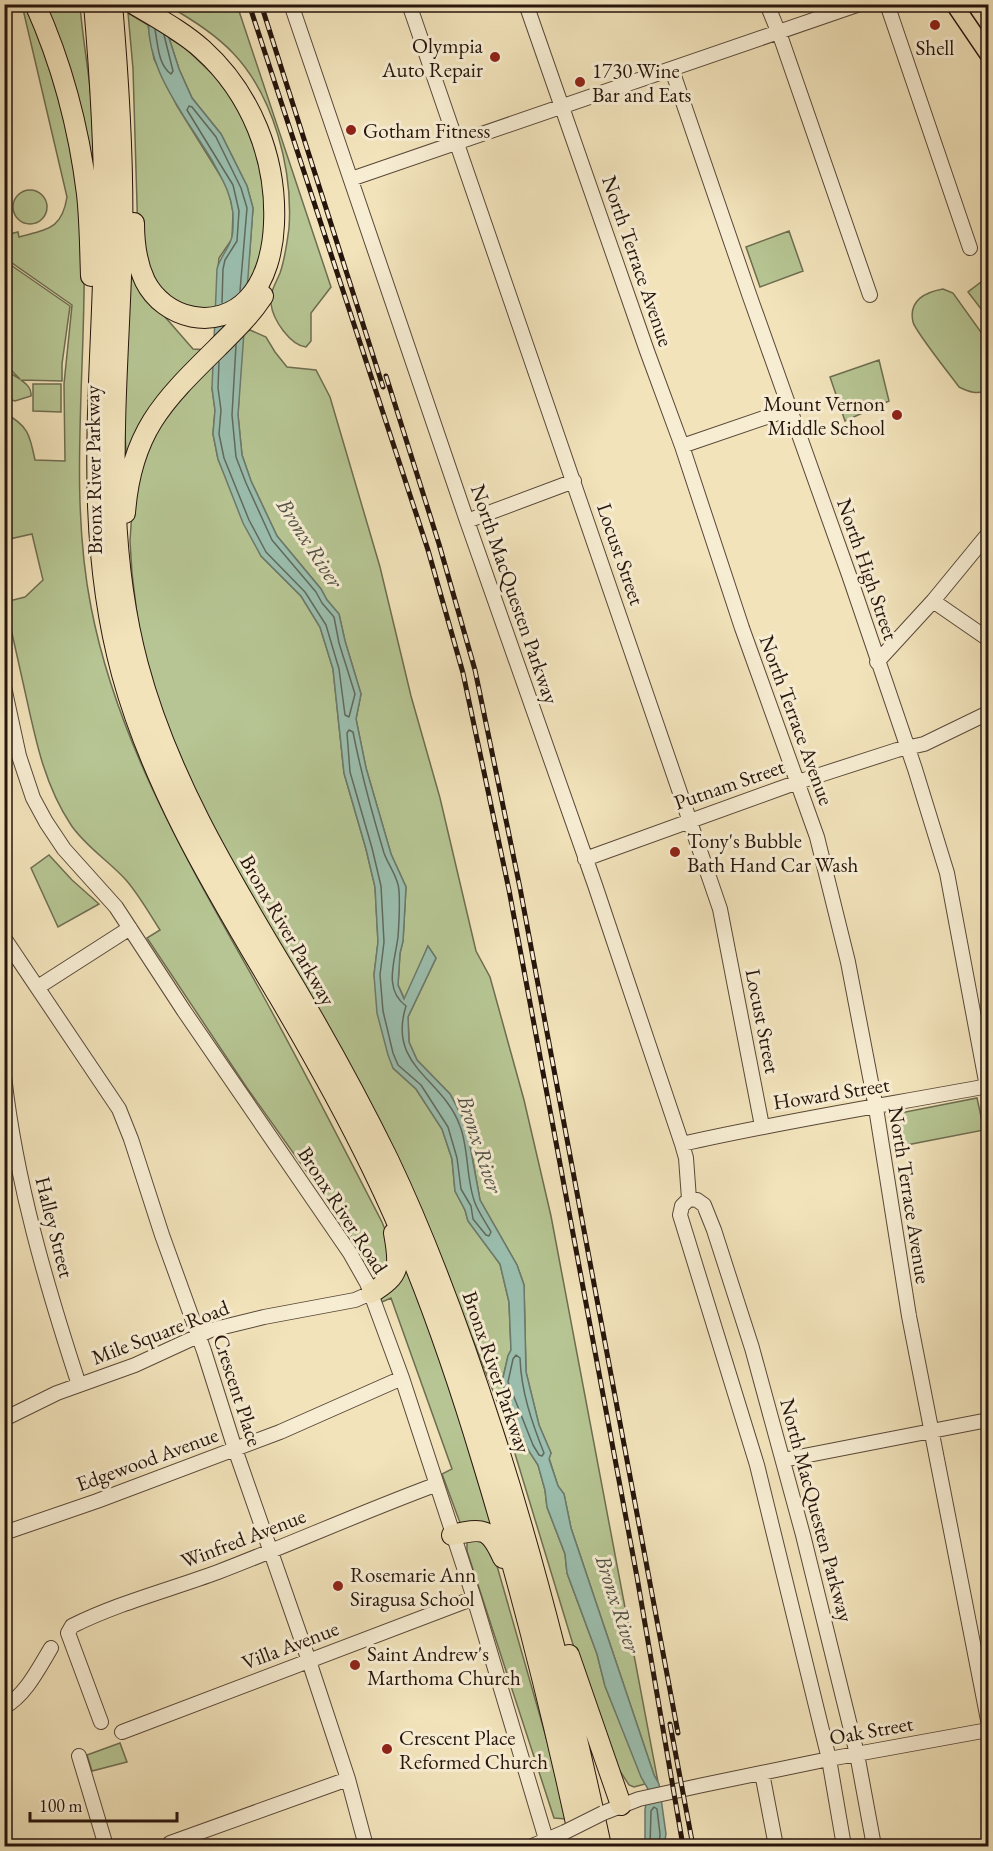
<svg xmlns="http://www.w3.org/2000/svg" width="993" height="1851" viewBox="0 0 993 1851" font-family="'EB Garamond',serif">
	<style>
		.green { fill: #b6c593; stroke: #6e6d50; stroke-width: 1.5 }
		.water { fill: #9bbeae; stroke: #6c7a6d; stroke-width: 1.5 }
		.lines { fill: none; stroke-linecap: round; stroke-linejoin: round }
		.shore { stroke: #606a5d; stroke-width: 1.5 }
		.minor-casing { stroke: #594838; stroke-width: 16 }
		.major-casing { stroke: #26150c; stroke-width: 19 }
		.highway-casing { stroke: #26150c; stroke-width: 22 }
		.minor { stroke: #f7edd3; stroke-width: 14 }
		.major { stroke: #f2e3bb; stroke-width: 16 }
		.highway { stroke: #f2e3bb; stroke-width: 20 }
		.rail-casing { stroke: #26150c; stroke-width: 5 }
		.rail { stroke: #f7edd3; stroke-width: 3; stroke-dasharray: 9; stroke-linecap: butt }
		.minor-bridge-casing { stroke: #594838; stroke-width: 16; stroke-linecap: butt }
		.minor-bridge { stroke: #f7edd3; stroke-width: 14 }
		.poi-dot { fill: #8f2418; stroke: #f7edd3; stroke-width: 2 }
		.labels { text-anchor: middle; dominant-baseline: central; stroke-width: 6; stroke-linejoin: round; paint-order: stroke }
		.poi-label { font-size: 21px; fill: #26150c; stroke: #f7edd3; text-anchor: start }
		.street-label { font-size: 21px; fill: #26150c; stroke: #f7edd3 }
		.water-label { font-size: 22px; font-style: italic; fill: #4f5045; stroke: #f7edd3 }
	</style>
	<rect width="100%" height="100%" fill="#f2e3bb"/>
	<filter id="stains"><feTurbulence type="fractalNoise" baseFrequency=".00333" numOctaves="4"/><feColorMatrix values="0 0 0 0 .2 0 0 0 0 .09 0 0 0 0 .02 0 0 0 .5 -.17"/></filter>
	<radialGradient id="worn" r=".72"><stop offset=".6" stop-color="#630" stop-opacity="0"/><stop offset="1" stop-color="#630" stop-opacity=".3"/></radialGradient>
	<path class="green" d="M170 4 237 5 331 287 311 313V341L306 347C290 345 273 320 271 304 269 293 276 283 280 273 285 259 287 243 289 228 293 170 274 96 233 53 215 34 193 20 170 7Z
		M22 5H28C36 25 45 45 52 65 66 106 72 150 77 192 80 209 83 227 84 244 87 362 68 491 91 607 118 747 193 870 261 992 303 1068 342 1145 382 1222L393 1250 395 1262 380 1279 364 1252 362 1253 339 1217 247 1088 147 938 160 930C149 913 139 895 126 880 109 861 86 847 71 825 45 786 36 742 26 696 19 665 12 633 5 602L25 597 43 580 32 534 5 540 4 413C28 425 30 435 35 460L65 461 64 384 72 305 5 258V235L18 232 19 237C48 229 62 229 67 197Z
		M39 5H80C82 33 87 60 90 88 96 137 98 188 92 237Z
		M128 13 148 25 154 59 177 106 228 188 233 212 232 239 219 258 218 268 249 261 253 208 247 186 221 134 192 98 179 69 169 38 184 47 222 83 238 106 251 134 262 170 265 198V233L262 256 247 291 220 310 186 312 157 292 138 238 133 69Z
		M13 207a17 17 0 1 1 34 0a17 17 0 1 1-34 0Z
		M789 231 803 271 760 287 746 247Z
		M5 261 70 306 62 364V381L21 380C26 384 32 388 31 396L15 401 5 398V370L20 379 5 364Z
		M128 261 159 310 193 349 208 350 127 464 122 394Z
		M981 282 988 291V318L968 292Z
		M943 289 953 293 988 342V390C978 395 969 392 959 387 951 376 915 331 913 322 908 300 926 292 943 289Z
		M250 330 266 337 275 352 287 367 316 370 330 397 380 567 411 696 440 798 476 951 490 977 524 1100 551 1216 658 1782 654 1775 571 1528 564 1494 558 1486 549 1458 551 1453 539 1425 526 1372 524 1285 517 1265 480 1200 466 1123 450 1094 417 1060 409 1042 408 1017 436 958 428 946 405 1000 398 985 400 953 403 941 406 887 391 854 366 768 356 719 361 694 345 641 339 614 327 600 321 589 277 536 251 481 242 455 238 415 241 356 212 388 215 410 213 434 218 459 261 556 301 596 320 627 333 669 344 773 366 849 375 887 378 942 374 975 393 1068 416 1089 442 1129 452 1159 455 1191 465 1210 468 1221 500 1264 509 1302 511 1350 508 1356 502 1382 527 1448 538 1465 545 1490 547 1507 565 1554 567 1573 597 1654 605 1686 645 1784 634 1787 629 1785 611 1757 585 1684 506 1424 453 1289 201 804 167 725 150 677 139 631 132 573 130 541 134 481 151 429 238 335Z
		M879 360 889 401 845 421 830 377Z
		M33 384H61V412L33 411Z
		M49 855 72 880 99 904 58 927 31 868Z
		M977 1098 984 1130 896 1147 890 1115Z
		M403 1260C439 1346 466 1436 493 1526L461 1524 459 1520 442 1474 452 1469 391 1298 382 1302 380 1296Z
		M472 1537 491 1545 548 1744 566 1819 554 1818 467 1551V1543Z
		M120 1743 127 1762 92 1771 87 1755Z"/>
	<path class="water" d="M150 5H170L169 38 179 69 192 98 221 134 247 186 253 208 238 415 242 455 251 481 277 536 321 589 327 600 339 614 345 641 361 694 356 719 366 768 391 854 406 887 403 941 400 953 398 985 404 999 428 946 436 958 408 1017 409 1042 417 1060 450 1094 466 1124 480 1200 517 1265 524 1285 526 1372 539 1425 551 1453 549 1459 558 1486 564 1494 571 1528 654 1775 659 1784 666 1834 664 1846H645V1810L648 1789 641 1777 605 1686 597 1654 567 1573 565 1554 547 1507 545 1490 538 1465 527 1448 502 1382 508 1356 511 1350 509 1302 500 1264 468 1221 465 1210 455 1191 452 1159 442 1129 416 1089 393 1068 388 1055 377 1013 374 975 378 942 375 887 366 849 344 773 333 669 320 627 301 596 261 556 243 523 218 459 213 434 215 410 212 388 217 269C220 257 227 251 231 240 234 233 233 220 233 213 231 193 222 179 213 162 185 115 139 63 150 5Z"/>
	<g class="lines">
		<path class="shore" d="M155 30C158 44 158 65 171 74L173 71 164 35
			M222 303 223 269 225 260 237 241 239 211 233 185 187 110 189 106 192 107 216 137 241 188 247 208 240 291
			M219 362 218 388 221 410 219 434 224 458 249 520 266 552 305 592 326 625 339 669 345 715 349 717 355 694 339 643 334 617 322 603 316 592 272 540 246 483 236 457 232 415 236 345
			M349 730 353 732C361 773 372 813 384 853 388 865 399 878 399 891 400 906 399 923 398 937 395 961 383 989 406 1006 387 1067 443 1078 460 1126 469 1149 466 1180 475 1203 479 1213 486 1223 491 1232L489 1236 486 1235 473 1219 471 1206 461 1189 457 1158 448 1127 421 1085 398 1065 393 1053 383 1011 380 975 384 942 381 886 372 848 350 772 347 733Z
			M516 1355 520 1358C521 1391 532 1423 544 1453L542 1456 539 1455 533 1445 508 1382 513 1359Z
			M650 1846 651 1811 654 1807 657 1809 660 1834 659 1846"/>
		<g class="minor-casing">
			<path id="minor" d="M291 4 467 521 595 885 682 1144 686 1158 689 1199 682 1206 680 1215 757 1465 829 1759 844 1846
				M409 4 720 909 762 1126
				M526 4 647 351 682 446 742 628 817 837 848 962 876 1108 909 1316 988 1720
				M767 4 782 41 870 295
				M887 4 970 248
				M672 70 750 297 849 575 915 769 947 873 988 1092
				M351 179 860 4
				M682 446 790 409
				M467 521 574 481
				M933 601 988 639
				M877 662 933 601 988 534
				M4 687 19 756 33 798 46 822 64 849 116 907 184 1011 350 1253 367 1283 402 1378 474 1598 548 1846
				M585 859 798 782 897 750 924 744 988 713
				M4 938 119 1109 131 1139 162 1235 204 1351 235 1449 309 1661 348 1779 366 1846
				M38 987 130 928
				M4 1076C16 1182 46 1284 79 1385
				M682 1144C783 1121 886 1105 988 1086
				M689 1199 697 1200 704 1205 714 1230 752 1348 803 1535 857 1754 874 1846
				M4 1419 57 1393 135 1365 211 1330 264 1317 355 1300 371 1293
				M783 1460 988 1420
				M4 1533 97 1501 280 1432 402 1378
				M4 1707C25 1696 39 1668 51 1648
				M101 1722 68 1633 72 1626C118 1603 169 1590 218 1572 291 1544 362 1512 435 1485
				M122 1732 474 1598
				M79 1756 106 1846
				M762 1773 776 1846
				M603 1813 639 1799 703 1785 829 1759 988 1730
				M170 1843 348 1779
				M532 1846 565 1832"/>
		</g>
		<g class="major-casing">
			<path id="major" d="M954 4 988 54"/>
		</g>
		<g class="highway-casing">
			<path id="highway" d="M35 4C62 64 79 129 87 194 90 221 90 249 91 276
				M94 4C101 86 106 166 104 248 101 393 83 531 122 674 154 791 218 894 279 997 312 1053 344 1110 372 1168 418 1262 452 1360 482 1460 521 1587 553 1716 581 1846
				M112 4C119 85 124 167 122 248 118 388 101 527 138 665 170 785 237 890 300 996 331 1049 361 1104 388 1159 430 1247 463 1339 493 1432 537 1568 571 1707 601 1846
				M134 4C157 18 182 31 202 49 251 93 277 158 274 224 273 250 266 280 248 299 217 332 164 319 145 281 136 262 134 243 134 223
				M125 513C131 433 162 402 217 348 233 332 250 316 263 296
				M371 1293C401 1275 400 1266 394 1233
				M452 1535C483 1528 489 1527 503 1558
				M569 1655 621 1805"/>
		</g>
		<use href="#minor" class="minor"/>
		<use href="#major" class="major"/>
		<use href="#highway" class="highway"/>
		<g class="rail-casing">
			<path id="rail" d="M249 4 428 550 463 673 509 890 637 1577 683 1846
				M261 4 383 387
				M386 376 439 544 475 670 520 888 678 1733
				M670 1724 693 1846"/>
		</g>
		<use href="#rail" class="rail"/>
		<g class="minor-bridge-casing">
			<path id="minor-bridge" d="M565 1832 603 1813"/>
		</g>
		<use href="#minor-bridge" class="minor-bridge"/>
	</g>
	<g class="poi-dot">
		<circle cx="935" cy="25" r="6"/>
		<circle cx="495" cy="57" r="6"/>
		<circle cx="580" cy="82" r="6"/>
		<circle cx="351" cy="130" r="6"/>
		<circle cx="897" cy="415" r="6"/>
		<circle cx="675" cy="852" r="6"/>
		<circle cx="338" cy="1586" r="6"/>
		<circle cx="355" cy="1665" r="6"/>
		<circle cx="387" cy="1749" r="6"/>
	</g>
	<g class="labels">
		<g class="poi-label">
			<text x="483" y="45" text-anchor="end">Olympia<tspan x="483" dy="24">Auto Repair</tspan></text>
			<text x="935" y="47" text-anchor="middle">Shell</text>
			<text x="592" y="70">1730 Wine<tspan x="592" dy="24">Bar and Eats</tspan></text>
			<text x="363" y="130">Gotham Fitness</text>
			<text x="885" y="403" text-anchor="end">Mount Vernon<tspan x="885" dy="24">Middle School</tspan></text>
			<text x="687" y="840">Tony's Bubble<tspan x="687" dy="24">Bath Hand Car Wash</tspan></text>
			<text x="350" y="1574">Rosemarie Ann<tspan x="350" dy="24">Siragusa School</tspan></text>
			<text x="367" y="1653">Saint Andrew's<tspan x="367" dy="24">Marthoma Church</tspan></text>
			<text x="399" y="1737">Crescent Place<tspan x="399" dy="24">Reformed Church</tspan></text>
		</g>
		<g class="street-label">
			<text transform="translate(638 261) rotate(71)">North Terrace Avenue</text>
			<text transform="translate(93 470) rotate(-91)">Bronx River Parkway</text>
			<text transform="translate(621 554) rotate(71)">Locust Street</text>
			<text transform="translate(868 569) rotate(71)">North High Street</text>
			<text transform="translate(515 594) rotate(71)">North MacQuesten Parkway</text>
			<text transform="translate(797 720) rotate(70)">North Terrace Avenue</text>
			<text transform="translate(729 784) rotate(-19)">Putnam Street</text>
			<text transform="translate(288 930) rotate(60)">Bronx River Parkway</text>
			<text transform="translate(763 1021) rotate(79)">Locust Street</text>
			<text transform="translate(831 1093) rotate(-9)">Howard Street</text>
			<text transform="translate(910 1195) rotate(81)">North Terrace Avenue</text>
			<text transform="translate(343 1210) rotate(57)">Bronx River Road</text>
			<text transform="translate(55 1227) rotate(76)">Halley Street</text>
			<text transform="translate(160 1332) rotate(-21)">Mile Square Road</text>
			<text transform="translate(497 1372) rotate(71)">Bronx River Parkway</text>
			<text transform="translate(238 1390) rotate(72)">Crescent Place</text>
			<text transform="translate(147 1459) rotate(-20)">Edgewood Avenue</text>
			<text transform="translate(817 1510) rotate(75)">North MacQuesten Parkway</text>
			<text transform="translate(243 1538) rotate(-21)">Winfred Avenue</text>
			<text transform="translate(290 1645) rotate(-21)">Villa Avenue</text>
			<text transform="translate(871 1730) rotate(-10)">Oak Street</text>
		</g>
		<g class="water-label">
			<text transform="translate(310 543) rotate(57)">Bronx River</text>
			<text transform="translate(480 1144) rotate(72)">Bronx River</text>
			<text transform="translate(618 1604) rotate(72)">Bronx River</text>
		</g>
	</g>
	<rect width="993" height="1851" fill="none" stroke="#f2e3bb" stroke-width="24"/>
	<rect x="6" y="6" width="981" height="1839" fill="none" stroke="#26150c" stroke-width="3"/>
	<rect x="12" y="12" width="969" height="1827" fill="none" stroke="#26150c" stroke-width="1.5"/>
	<path d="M30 1812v9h147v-9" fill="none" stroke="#26150c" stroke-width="3"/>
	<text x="39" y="1812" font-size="18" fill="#26150c" stroke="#f7edd3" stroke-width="4.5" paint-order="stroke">100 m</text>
	<rect width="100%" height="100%" filter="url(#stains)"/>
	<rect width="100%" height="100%" fill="url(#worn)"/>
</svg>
